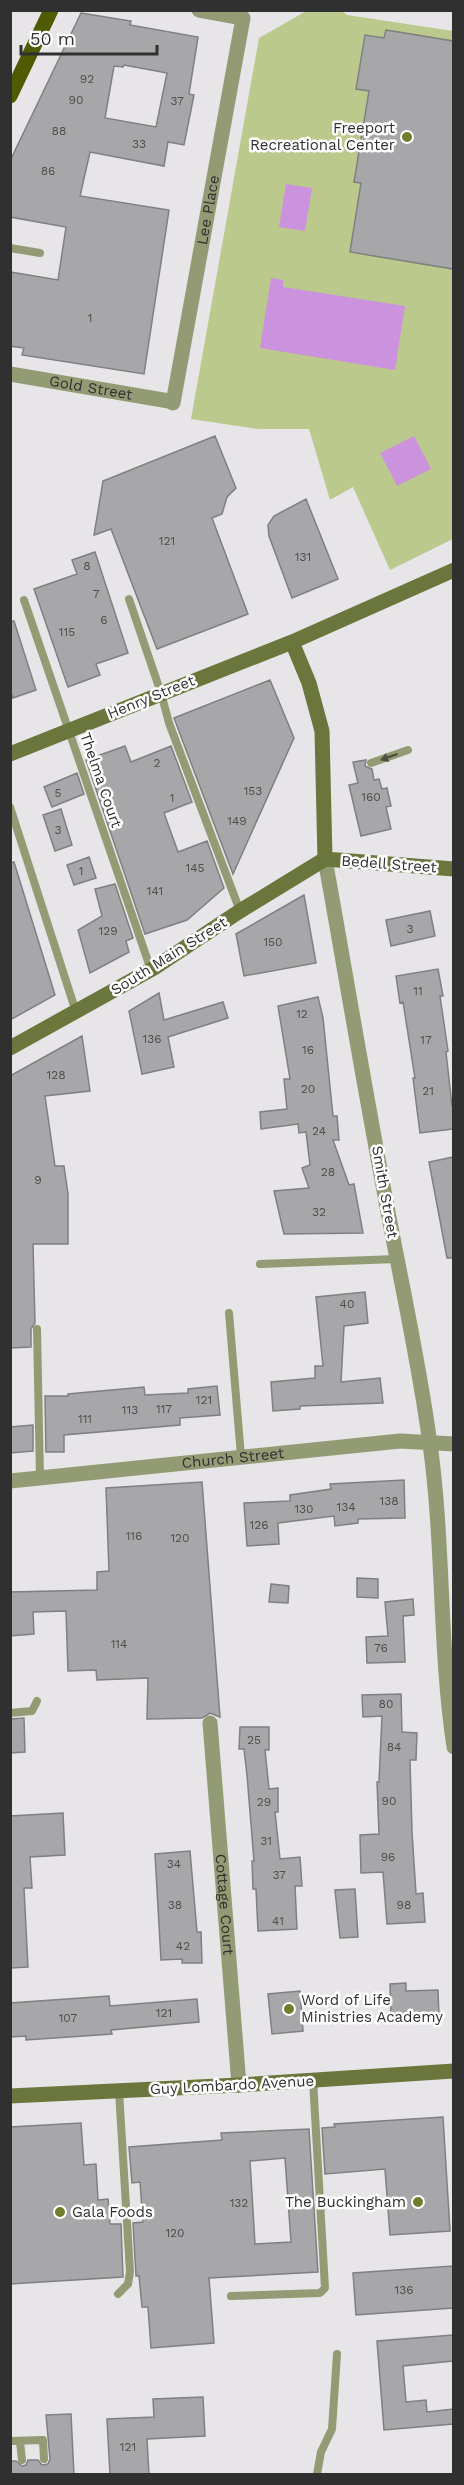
<svg xmlns="http://www.w3.org/2000/svg" width="464" height="2485" viewBox="0 0 464 2485" font-family="'Work Sans',sans-serif">
	<style>
		.green { fill: #bbc98c }
		.water { fill: #cb92de }
		.building { fill: #a7a6a8; stroke: #807f81; stroke-width: 1.5; fill-rule: evenodd }
		.lines { fill: none; stroke-linecap: round; stroke-linejoin: round }
		.lane { stroke: #929b74; stroke-width: 8 }
		.street { stroke: #929b74; stroke-width: 15 }
		.secondary { stroke: #6a763b; stroke-width: 15 }
		.primary { stroke: #4e5b00; stroke-width: 15 }
		.oneway { fill: #4e5045 }
		.poi-dot { fill: #707f2d; stroke: #fff; stroke-width: 2 }
		.labels { text-anchor: middle; dominant-baseline: central; stroke-width: 5; stroke-linejoin: round; paint-order: stroke }
		.number-label { font-size: 12px; fill: #4e4e4f }
		.poi-label { font-size: 15px; fill: #313031; stroke: #fff; text-anchor: end }
		.street-label { font-size: 15px; fill: #313031; stroke: #fff }
	</style>
	<rect width="100%" height="100%" fill="#e7e5e8"/>
	<path class="green" d="M308 10 342 11 347 15 453 31V539L390 570 353 487 330 500 309 429H258L191 419 259 38Z"/>
	<path class="water" d="M286 184 312 188 305 231 279 227Z
		M271 278 283 280V287L405 306 395 370 260 348Z
		M414 436 431 469 397 486 380 453Z"/>
	<path class="building" d="M81 13 131 21 130 25 198 37 189 94 194 95 184 145 168 142 164 166 90 152 80 196 169 210 144 374 22 355 24 348 10 346V272L58 280 66 227 10 217V161ZM124 65 167 73 156 127 105 118 114 66 123 67Z
		M386 30 453 41V269L350 252 361 183 354 182 369 91 356 89 365 35 384 38Z
		M215 436 236 488 227 497 222 514 212 518 248 614 157 649 111 529 94 535 103 481Z
		M306 499 338 579 292 598 269 536 268 525 274 516Z
		M95 552 128 653 96 664 100 675 68 687 34 589 77 574 72 560Z
		M14 621 36 690 13 698 10 689V622Z
		M270 680 294 738 233 874 174 718Z
		M125 746 131 762 171 746 192 802 164 813 178 852 207 841 224 888 187 920 145 934 86 760Z
		M366 760 365 766 372 769 374 780 379 779 382 789 387 788 391 806 386 807 391 829 361 836 349 785 358 783 353 762Z
		M77 773 84 794 52 807 44 787Z
		M61 809 72 845 55 851 43 815Z
		M89 857 96 878 74 885 67 865Z
		M14 862 55 995 10 1020V863Z
		M115 884 133 938 126 941 129 952 90 973 78 930 102 916 95 889Z
		M304 895 316 963 244 976 236 934Z
		M430 911 435 936 391 946 386 920Z
		M438 969 443 996H440L448 1051 446 1052 452 1106H453V1129L420 1133 413 1078H415L403 1002 400 1003 396 976Z
		M159 993 164 1020 223 1002 228 1018 168 1037 174 1067 142 1074 129 1011Z
		M318 997 323 1018 333 1116H337L339 1140H333L349 1185 354 1184 363 1233 284 1234 274 1191 309 1188 302 1168 310 1165 306 1132 299 1133 298 1124 261 1129 260 1112 287 1109 284 1079H290L278 1006Z
		M82 1036 90 1091 45 1096 55 1166H64L68 1194V1244H33L35 1323 31 1329V1347L10 1348V1076Z
		M453 1157V1258H447L429 1162Z
		M365 1292 368 1323 344 1326 341 1382 380 1378 383 1403 300 1406V1409L273 1411 271 1382 315 1378V1366H323L316 1297Z
		M217 1386 220 1415 180 1418V1425L64 1435V1452H46L45 1396H68V1394L144 1387 145 1395 188 1393V1389Z
		M33 1425V1451L10 1453V1427Z
		M404 1480 405 1518 358 1519V1523L335 1526 334 1516 278 1523 279 1544 247 1546 244 1503 290 1501V1495L331 1489 330 1484Z
		M202 1482 220 1717 210 1713 202 1718 147 1719 148 1678 97 1680 96 1670 68 1671 66 1611 33 1612 34 1634 10 1636V1592L97 1590V1572L109 1571 106 1488Z
		M357 1578 378 1579V1598L357 1597Z
		M271 1584 289 1586 288 1603 269 1602Z
		M413 1599 414 1615 403 1616 405 1662 367 1663 366 1637 388 1636 385 1602Z
		M401 1694 402 1732 417 1733 416 1760H410L412 1832 416 1894 423 1893 425 1922 387 1924 383 1872 361 1873 360 1835 379 1834 377 1782H379L382 1716 363 1717 362 1695Z
		M24 1718 25 1752 10 1753V1719Z
		M240 1727H269V1750H265L269 1789 278 1788V1812H275L280 1859 300 1857 302 1886H295L297 1929 258 1931 256 1889H253L252 1861H254L247 1775 244 1749H239Z
		M63 1813 65 1855 30 1857 32 1888H24L28 1967 10 1968V1816Z
		M190 1851 197 1932H201L202 1963H182V1959L161 1960 155 1854Z
		M355 1889 358 1937 340 1938 335 1890Z
		M406 1983V1991L438 1990 439 2018 391 2021 390 1984Z
		M300 1991 303 2031 272 2034 268 1994Z
		M109 1996 110 2006 197 1999 199 2022 111 2030 112 2034 26 2040V2036L10 2037V2003Z
		M443 2117 450 2231 390 2235 385 2169 325 2174 322 2128 335 2127 334 2124Z
		M81 2123 84 2165 96 2164 98 2200 108 2199 110 2224H121L123 2277 10 2284V2127Z
		M309 2129 318 2272 209 2278 214 2343 151 2348 148 2307H142L139 2276H136L133 2223 143 2222 140 2182 132 2183 129 2147 222 2140 221 2133ZM285 2158 291 2242 255 2244 250 2161Z
		M453 2266V2308L356 2315 353 2273Z
		M453 2335V2361L403 2366 406 2402 426 2400 427 2412 453 2409V2424L384 2430 377 2341Z
		M203 2397 205 2436 147 2439 149 2475H110L107 2419 154 2417 153 2399Z
		M71 2414 74 2475H10V2461H16L22 2466 26 2465 28 2460H38L42 2465 48 2464 50 2459 46 2415Z"/>
	<g class="lines">
		<path class="lane" d="M10 248 40 253
			M129 599 161 693 169 723 240 911
			M24 600 151 970
			M371 763 408 750
			M10 807 76 1012
			M260 1264 397 1259
			M229 1313 241 1456
			M37 1329 40 1478
			M10 1713 32 1711 37 1701
			M118 2294 128 2284 130 2272 119 2091
			M231 2296 320 2293 325 2288 313 2080
			M10 2441 43 2440 44 2459
			M20 2442 22 2460
			M317 2474 321 2452 332 2429 337 2354"/>
		<g class="street">
			<path id="s1" d="M10 374 169 401 173 403 243 18 199 10"/>
			<path d="M325 859C348 987 369 1116 394 1243 407 1310 421 1376 430 1444 444 1544 439 1647 454 1747"/>
			<path id="s2" d="M10 1481 400 1441 454 1444"/>
			<path id="s3" d="M210 1723 239 2085"/>
		</g>
		<path class="secondary" d="M292 642 309 683 322 731 325 859
			M10 754 292 642 454 570
			M325 859 454 869
			M10 1048 154 968 240 911 325 859
			M10 2096 239 2085 454 2071"/>
		<path class="primary" d="M10 96 51 10"/>
	</g>
	<defs><path id="oneway-solid" d="M-6-.8H1V-3.2L6.5 0L1 3.2V.8H-6Z" transform="scale(1.5)"/></defs>
	<use class="oneway" href="#oneway-solid" transform="translate(389 757) rotate(161)"/>
	<g class="poi-dot">
		<circle cx="407" cy="137" r="6"/>
		<circle cx="289" cy="2009" r="6"/>
		<circle cx="418" cy="2202" r="6"/>
		<circle cx="60" cy="2212" r="6"/>
	</g>
	<g class="labels">
		<g class="number-label">
			<text x="87" y="79">92</text>
			<text x="76" y="100">90</text>
			<text x="177" y="101">37</text>
			<text x="59" y="131">88</text>
			<text x="139" y="144">33</text>
			<text x="48" y="171">86</text>
			<text x="90" y="318">1</text>
			<text x="167" y="541">121</text>
			<text x="303" y="557">131</text>
			<text x="87" y="566">8</text>
			<text x="96" y="594">7</text>
			<text x="104" y="620">6</text>
			<text x="67" y="632">115</text>
			<text x="157" y="763">2</text>
			<text x="253" y="791">153</text>
			<text x="58" y="793">5</text>
			<text x="371" y="797">160</text>
			<text x="172" y="798">1</text>
			<text x="237" y="821">149</text>
			<text x="58" y="830">3</text>
			<text x="195" y="868">145</text>
			<text x="81" y="871">1</text>
			<text x="155" y="891">141</text>
			<text x="410" y="929">3</text>
			<text x="108" y="931">129</text>
			<text x="273" y="942">150</text>
			<text x="418" y="991">11</text>
			<text x="302" y="1014">12</text>
			<text x="152" y="1039">136</text>
			<text x="426" y="1040">17</text>
			<text x="308" y="1050">16</text>
			<text x="56" y="1075">128</text>
			<text x="308" y="1089">20</text>
			<text x="428" y="1091">21</text>
			<text x="319" y="1131">24</text>
			<text x="328" y="1172">28</text>
			<text x="38" y="1180">9</text>
			<text x="319" y="1212">32</text>
			<text x="347" y="1304">40</text>
			<text x="204" y="1400">121</text>
			<text x="164" y="1409">117</text>
			<text x="130" y="1410">113</text>
			<text x="85" y="1419">111</text>
			<text x="389" y="1501">138</text>
			<text x="346" y="1507">134</text>
			<text x="304" y="1509">130</text>
			<text x="259" y="1525">126</text>
			<text x="134" y="1536">116</text>
			<text x="180" y="1538">120</text>
			<text x="119" y="1644">114</text>
			<text x="381" y="1648">76</text>
			<text x="386" y="1704">80</text>
			<text x="254" y="1740">25</text>
			<text x="394" y="1747">84</text>
			<text x="389" y="1801">90</text>
			<text x="264" y="1802">29</text>
			<text x="266" y="1841">31</text>
			<text x="388" y="1857">96</text>
			<text x="174" y="1864">34</text>
			<text x="279" y="1875">37</text>
			<text x="175" y="1905">38</text>
			<text x="404" y="1905">98</text>
			<text x="278" y="1921">41</text>
			<text x="183" y="1946">42</text>
			<text x="164" y="2013">121</text>
			<text x="68" y="2018">107</text>
			<text x="239" y="2203">132</text>
			<text x="175" y="2233">120</text>
			<text x="404" y="2290">136</text>
			<text x="128" y="2447">121</text>
		</g>
		<g class="poi-label">
			<text x="395" y="128">Freeport<tspan x="395" dy="17">Recreational Center</tspan></text>
			<text x="301" y="2000" text-anchor="start">Word of Life<tspan x="301" dy="17">Ministries Academy</tspan></text>
			<text x="406" y="2202">The Buckingham</text>
			<text x="72" y="2212" text-anchor="start">Gala Foods</text>
		</g>
		<g class="street-label">
			<text stroke="none"><textPath href="#s1" startOffset="362">Lee Place</textPath></text>
			<text stroke="none"><textPath href="#s1" startOffset="82">Gold Street</textPath></text>
			<text transform="translate(151 697) rotate(-22)">Henry Street</text>
			<text transform="translate(101 780) rotate(71)">Thelma Court</text>
			<text transform="translate(389 864) rotate(4)">Bedell Street</text>
			<text transform="translate(169 956) rotate(-32)">South Main Street</text>
			<text transform="translate(385 1192) rotate(80)">Smith Street</text>
			<text stroke="none"><textPath href="#s2" startOffset="224">Church Street</textPath></text>
			<text stroke="none"><textPath href="#s3" startOffset="182">Cottage Court</textPath></text>
			<text transform="translate(232 2085) rotate(-3)">Guy Lombardo Avenue</text>
		</g>
	</g>
	<rect width="464" height="2485" fill="none" stroke="#313031" stroke-width="24"/>
	<path d="M21 45v9h136v-9" fill="none" stroke="#313031" stroke-width="3"/>
	<text x="30" y="45" font-size="18" fill="#313031" stroke="#ffffff" stroke-width="4.5" paint-order="stroke">50 m</text>
</svg>
